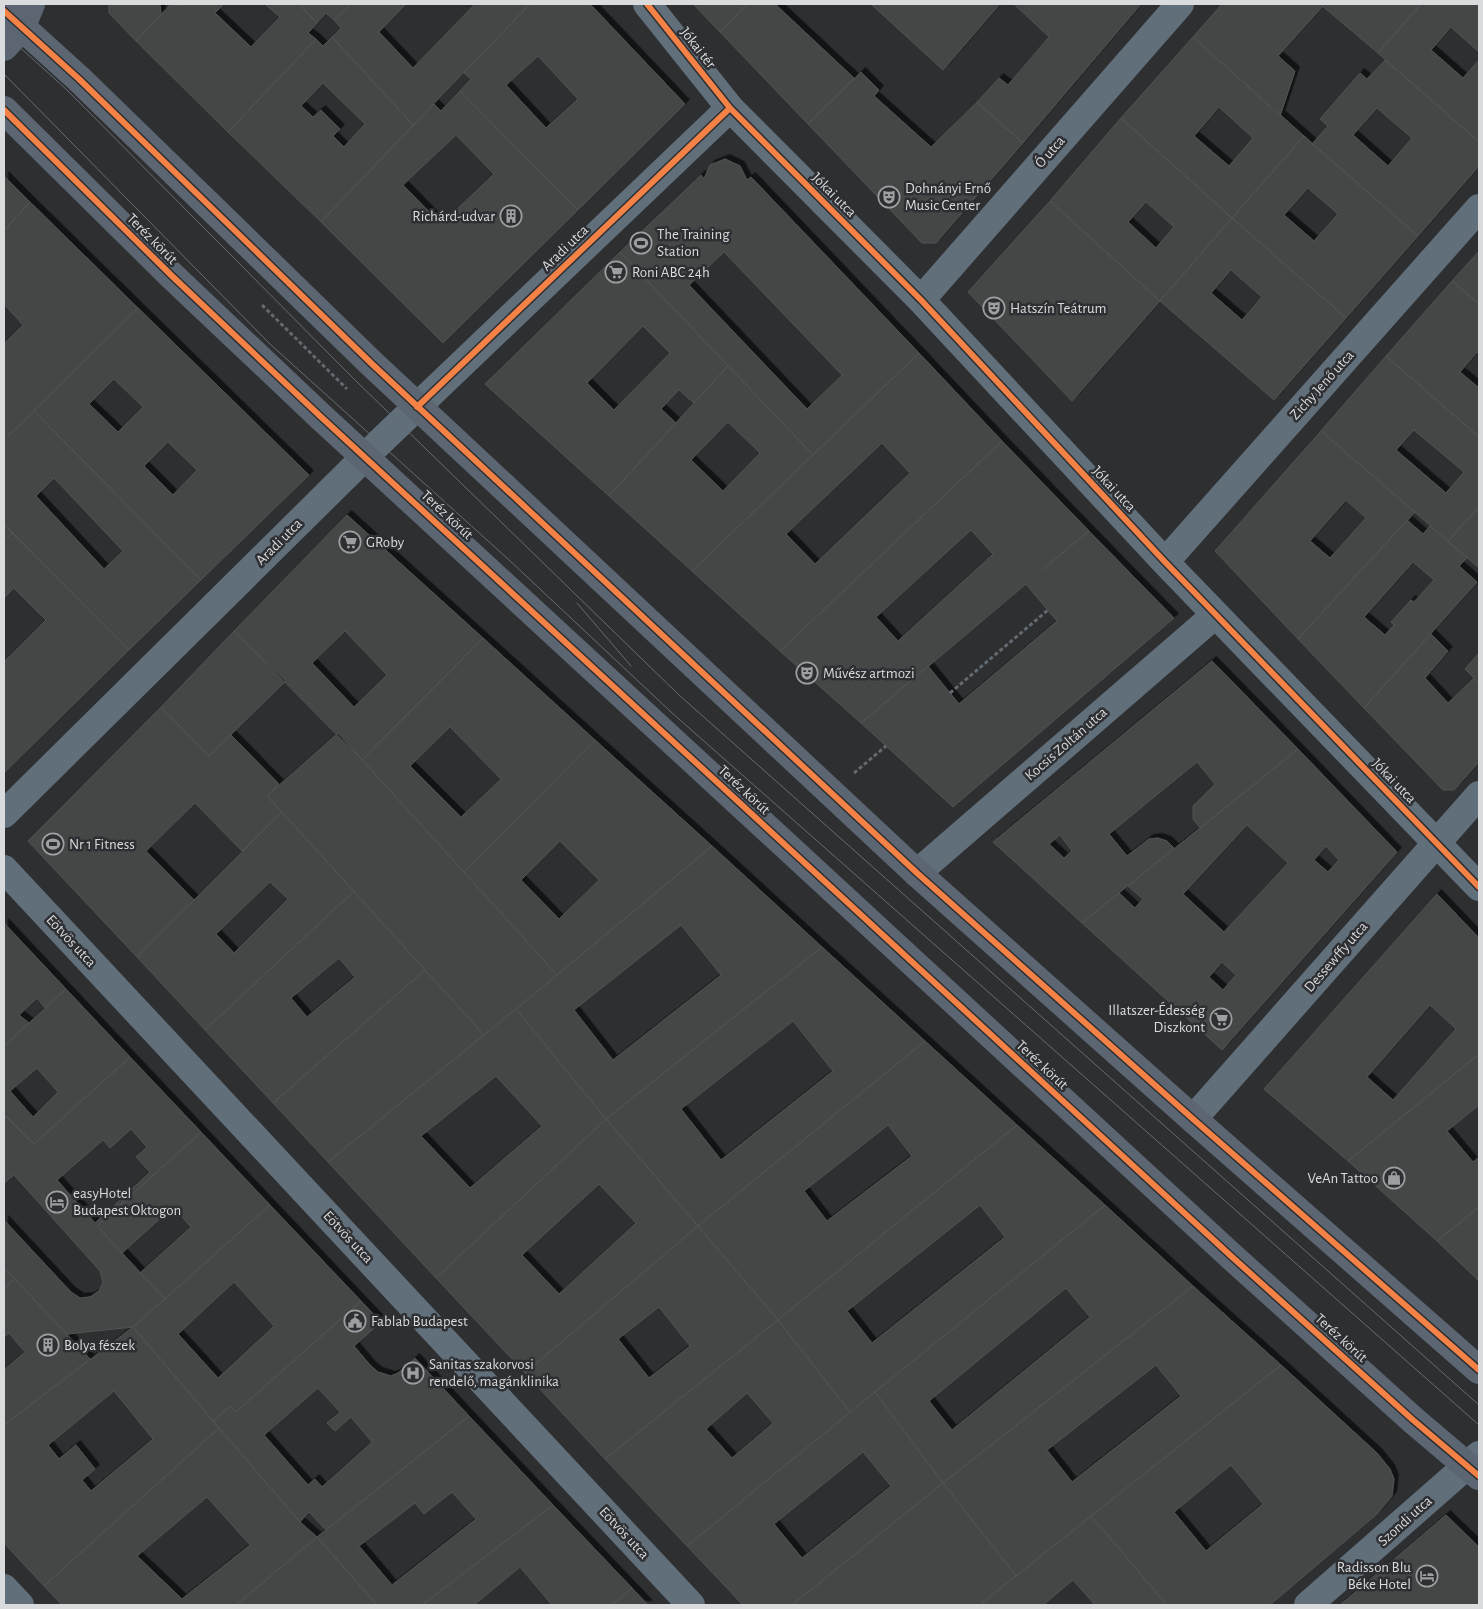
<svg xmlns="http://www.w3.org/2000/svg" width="1483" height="1609" viewBox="0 0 1483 1609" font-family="'Alegreya Sans',sans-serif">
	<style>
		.building { fill: #454647; stroke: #525354; fill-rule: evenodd; filter: url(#shadow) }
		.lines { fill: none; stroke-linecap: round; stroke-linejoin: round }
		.path { stroke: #616971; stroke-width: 3; stroke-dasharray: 4 2.5; stroke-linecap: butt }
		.street { stroke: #616f7b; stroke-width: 28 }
		.secondary { stroke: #5b6672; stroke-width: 28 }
		.tram { stroke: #666c72; stroke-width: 1 }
		.cycleway-casing { stroke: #2d2f32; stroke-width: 9 }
		.cycleway { stroke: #f48246; stroke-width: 6 }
		.labels { text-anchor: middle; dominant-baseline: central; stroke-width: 5; stroke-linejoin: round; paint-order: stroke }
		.street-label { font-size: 15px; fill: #dadbdd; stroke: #2d2f32 }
		.poi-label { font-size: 15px; fill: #dadbdd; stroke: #2d2f32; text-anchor: start }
	</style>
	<defs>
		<filter id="shadow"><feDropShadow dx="4.5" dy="-4.5" stdDeviation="0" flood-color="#0009"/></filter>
	</defs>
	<rect width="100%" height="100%" fill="#2e2f31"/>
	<path class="building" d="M109 4H160L161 14 136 41 109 13Z
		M171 4 180 6 182 4H224L215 13 251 47 280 17 265 4H299L317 23 308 33 316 39 228 132 136 41Z
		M299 4H350L334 20 326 13 317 23Z
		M350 4H406L379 32 413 68 475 4H530L413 125 332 37 341 28 334 20Z
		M530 4H590L685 104 578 210 460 91 471 79 464 73ZM538 56 578 99 546 128 506 85Z
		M693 4H747L720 32Z
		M747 4H775L854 78 808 124 720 32Z
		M871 4H1000L943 70Z
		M1014 4H1141L1023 143 977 102 999 78 1008 85 1049 37Z
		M1222 4H1320L1323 6 1278 56 1295 71 1280 116 1193 37Z
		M1320 4H1421L1378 53Z
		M1421 4H1479V52L1451 27 1431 50 1463 78 1479 60V142L1378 53Z
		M332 37 413 125 321 222 228 132 316 39 323 46ZM323 83 365 124 344 147 333 136 340 129 321 110 313 117 301 106Z
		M1193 37 1304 136 1232 218 1121 118ZM1219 107 1253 138 1229 166 1194 136Z
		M1385 60 1479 142V166L1418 236 1312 144 1328 126 1320 119 1360 73 1367 79ZM1377 108 1412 138 1388 166 1353 135Z
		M861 72 879 90 874 96 931 147 977 102 1023 143 936 243H922L808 124Z
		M460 91 578 210 443 343 321 222 434 104 441 111ZM456 135 494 174 441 224 403 185Z
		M1121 118 1232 218 1160 301 1050 201ZM1146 202 1174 227 1156 248 1128 222Z
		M1304 136 1418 236 1346 318 1232 218ZM1308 188 1338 214 1314 241 1284 215Z
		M725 159 740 166 747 180 751 177 919 353 813 455 620 252 701 175 704 179 710 165ZM724 252 842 375 807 409 689 285Z
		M4 176 30 202 4 230Z
		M1050 201 1160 301 1072 401 968 292Z
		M30 202 138 308 4 440V344L23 325 4 304V230Z
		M1232 218 1346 318 1274 400 1160 301ZM1231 270 1262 297 1242 320 1211 293Z
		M1479 251V304L1452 281Z
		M620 252 728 366 694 403 679 390 661 409 676 423 609 496 485 384ZM643 326 670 353 614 410 587 383Z
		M1452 281 1479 304V353L1477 352 1460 372 1479 388V437L1386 356Z
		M138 308 309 475 201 580 34 411ZM114 379 143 407 118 432 89 404ZM168 442 197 470 173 495 144 466Z
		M919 353 1002 441 780 651 692 571ZM882 443 910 473 815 564 786 534Z
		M1386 356 1479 437V507L1448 541 1321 431ZM1414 430 1464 472 1446 493 1396 450Z
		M728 366 813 455 692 571 609 496ZM728 422 760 453 723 491 691 460Z
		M34 411 201 580 129 650 4 524V440ZM54 478 123 551 104 569 36 496Z
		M1321 431 1415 512 1298 639 1215 551ZM1346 500 1366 518 1330 558 1310 541Z
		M1002 441 1089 531 861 723 780 651ZM971 530 993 554 898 641 876 617Z
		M1479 507V568L1448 541Z
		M347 515 483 638 362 760 234 631ZM345 631 387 675 354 707 312 663Z
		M1407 520 1423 534 1430 526 1467 558 1459 566 1477 582 1364 708 1298 639ZM1413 562 1434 580 1414 602 1411 600 1391 622 1394 625 1385 635 1364 617Z
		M4 524 12 533 4 541Z
		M1089 531 1174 618 953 807 861 723 928 666 959 704 1057 621 1025 583Z
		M12 533 129 650 4 773V662L46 620 14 588 4 598V541Z
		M234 631 286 681 209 756 161 707Z
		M1431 634 1448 651 1425 678 1448 703 1474 678 1479 683V762L1454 790H1443L1364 708Z
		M483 638 595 740 464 872 362 760ZM450 727 501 779 461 817 410 766Z
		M1479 653V683L1465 669Z
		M1212 661 1298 749 1200 828 1193 819V806L1215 784 1197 762 1109 834 1127 856 1149 839 1158 838 1167 841 1174 848 1082 923 993 842ZM1060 835 1072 851 1064 858 1049 844Z
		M161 707 209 756 231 735 279 784 267 796 282 812 242 851 195 803 146 851 194 900 137 957 28 841Z
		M338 733 557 975 484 1035 267 796Z
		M595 740 712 846 557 975 464 872ZM560 841 599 880 559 919 521 880Z
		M1298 749 1397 852 1222 1050 1082 923 1119 893 1135 908 1143 899 1128 886ZM1247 825 1288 863 1224 932 1183 894ZM1326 846 1339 860 1328 872 1314 860ZM1222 962 1236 975 1223 990 1209 977Z
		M282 812 354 891 205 1030 137 957ZM270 882 288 899 234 953 216 934Z
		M712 846 822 947 606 1119 516 1009ZM681 925 721 975 613 1060 574 1010Z
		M354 891 425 970 273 1103 205 1030ZM339 958 355 977 307 1017 291 998Z
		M1437 894 1479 938V1054L1348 1161 1264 1089ZM1430 1005 1456 1029 1393 1100 1367 1077Z
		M4 923 66 989 45 1008 37 998 19 1015 29 1023 4 1046Z
		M822 947 925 1041 698 1226 606 1119ZM793 1021 833 1071 721 1160 681 1109Z
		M425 970 484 1035 328 1162 273 1103Z
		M66 989 130 1057 34 1144 4 1114V1046ZM37 1068 58 1092 33 1117 10 1091Z
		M516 1009 606 1119 436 1278 328 1162ZM496 1076 542 1126 470 1188 421 1136Z
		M925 1041 1017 1125 778 1320 698 1226ZM888 1125 912 1156 827 1221 804 1191Z
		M1479 1054V1105L1447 1131 1473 1162 1479 1157V1207L1437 1241 1348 1161Z
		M130 1057 201 1132 97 1226 165 1299 133 1327 67 1334 4 1268V1220L71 1292 80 1298 90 1297 99 1291 103 1282 100 1271 14 1175 4 1183V1115L34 1144ZM131 1129 147 1147 136 1157 150 1172 95 1223 57 1180 103 1140 110 1148Z
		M606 1119 698 1226 525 1373 436 1278ZM599 1184 636 1223 559 1294 522 1255Z
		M1017 1125 1105 1205 850 1412 778 1320ZM980 1205 1005 1237 872 1343 847 1311Z
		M201 1132 270 1205 165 1299 140 1273 191 1227 173 1207 122 1253 97 1226Z
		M270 1205 361 1301 236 1412 230 1406 213 1421 133 1327ZM234 1282 274 1326 218 1378 178 1334Z
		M1105 1205 1193 1286 943 1483 875 1392ZM1066 1288 1090 1317 952 1430 929 1401Z
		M1479 1207V1281L1437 1241Z
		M698 1226 778 1320 605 1459 525 1373ZM659 1307 690 1346 649 1378 618 1339Z
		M4 1268 15 1279 4 1288Z
		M15 1279 90 1359 4 1425V1370L25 1352 9 1333 4 1337V1288Z
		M1193 1286 1281 1365 1016 1576 943 1483ZM1156 1365 1181 1396 1072 1482 1047 1450Z
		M361 1301 381 1322 354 1346 370 1365 378 1372 391 1376 398 1373 415 1358 469 1416 326 1530 309 1512 300 1522 213 1421 230 1406 236 1412ZM318 1388 340 1412 327 1423 335 1431 351 1417 372 1442 322 1487 315 1479 308 1485 264 1435Z
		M778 1320 850 1412 687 1546 605 1459ZM747 1393 773 1423 732 1458 706 1429Z
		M133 1327 219 1428 44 1586 4 1543V1425ZM114 1391 153 1439 91 1491 82 1480 95 1469 76 1445 59 1459 48 1445Z
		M1281 1365 1377 1453 1390 1469 1394 1479 1392 1496 1377 1514 1270 1605H1167L1091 1516ZM1231 1465 1263 1504 1206 1551 1174 1512Z
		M875 1392 943 1483 792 1605H743L687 1546ZM863 1452 891 1486 802 1558 774 1524Z
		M469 1416 553 1505 422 1605H377L317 1537ZM452 1492 476 1519 392 1585 359 1546 415 1503 424 1514Z
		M219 1428 300 1522 317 1537 236 1605H62L44 1586ZM207 1497 250 1545 182 1599 137 1556Z
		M943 1483 1016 1576 979 1605H792Z
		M553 1505 632 1588 612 1605H552L520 1567 474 1605H422Z
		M1446 1515 1479 1547V1605H1340Z
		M1091 1516 1167 1605H1095L1073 1580 1043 1605H985L982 1603Z
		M317 1537 377 1605H236Z
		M632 1588 648 1605H612Z"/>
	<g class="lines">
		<path class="path" d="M262 305 347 389
			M950 693 1048 610
			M854 773 886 746"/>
		<path class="street" d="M647 4 730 108 921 300 1165 562 1479 887
			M921 300 1180 4
			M1165 562 1479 208
			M4 814 379 443 730 108
			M4 869 691 1605
			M917 873 1215 615
			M1193 1119 1479 795
			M4 1588 20 1605
			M1308 1605 1479 1455"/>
		<path class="secondary" d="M4 11 79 79 371 363 917 873 1193 1119 1479 1370
			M4 47 21 28 31 4
			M4 110 172 276 320 416 1231 1256 1413 1420 1479 1476"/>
		<path class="tram" d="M4 33 66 89 355 380 679 695 1479 1405
			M4 74 270 344 508 559 671 712 1479 1425
			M577 603 631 666"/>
		<g class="cycleway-casing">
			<path id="cycleway" d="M647 4 730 108 921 300 1165 562 1479 887
				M4 11 79 79 371 363 917 873 1193 1119 1479 1370
				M4 110 172 276 320 416 1231 1256 1413 1420 1479 1476
				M417 407 730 108"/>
		</g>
		<use href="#cycleway" class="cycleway"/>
	</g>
	<defs>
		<g id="theatre-ring" transform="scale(1.125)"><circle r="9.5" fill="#2d2f32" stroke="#9e9fa1" stroke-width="1.5"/><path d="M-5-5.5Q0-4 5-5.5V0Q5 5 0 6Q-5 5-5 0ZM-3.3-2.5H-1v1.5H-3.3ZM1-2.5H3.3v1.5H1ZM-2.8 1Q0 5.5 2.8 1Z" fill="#9e9fa1"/></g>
		<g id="building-ring" transform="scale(1.125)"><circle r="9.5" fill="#2d2f32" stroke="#9e9fa1" stroke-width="1.5"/><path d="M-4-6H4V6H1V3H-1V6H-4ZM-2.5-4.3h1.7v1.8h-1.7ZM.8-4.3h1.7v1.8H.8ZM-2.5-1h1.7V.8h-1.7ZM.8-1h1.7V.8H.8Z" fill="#9e9fa1"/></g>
		<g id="stadium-ring" transform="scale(1.125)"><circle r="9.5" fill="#2d2f32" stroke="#9e9fa1" stroke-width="1.5"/><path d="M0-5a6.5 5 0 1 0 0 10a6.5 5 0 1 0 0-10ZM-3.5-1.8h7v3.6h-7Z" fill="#9e9fa1"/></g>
		<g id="supermarket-ring" transform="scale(1.125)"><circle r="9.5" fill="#2d2f32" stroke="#9e9fa1" stroke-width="1.5"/><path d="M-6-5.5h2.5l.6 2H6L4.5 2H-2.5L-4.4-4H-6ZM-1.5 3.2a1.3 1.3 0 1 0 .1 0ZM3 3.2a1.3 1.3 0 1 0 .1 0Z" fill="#9e9fa1"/></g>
		<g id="shop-ring" transform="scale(1.125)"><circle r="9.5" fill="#2d2f32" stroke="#9e9fa1" stroke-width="1.5"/><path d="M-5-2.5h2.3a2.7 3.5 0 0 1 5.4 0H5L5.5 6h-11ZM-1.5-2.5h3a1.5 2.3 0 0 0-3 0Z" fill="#9e9fa1"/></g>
		<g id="hotel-ring" transform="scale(1.125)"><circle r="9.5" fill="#2d2f32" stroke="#9e9fa1" stroke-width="1.5"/><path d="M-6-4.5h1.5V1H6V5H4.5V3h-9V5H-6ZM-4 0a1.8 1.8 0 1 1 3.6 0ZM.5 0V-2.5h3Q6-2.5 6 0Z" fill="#9e9fa1"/></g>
		<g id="civic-ring" transform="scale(1.125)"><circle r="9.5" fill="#2d2f32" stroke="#9e9fa1" stroke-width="1.5"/><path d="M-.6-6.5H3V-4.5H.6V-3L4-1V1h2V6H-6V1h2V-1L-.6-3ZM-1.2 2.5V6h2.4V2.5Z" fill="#9e9fa1"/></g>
		<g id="hospital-ring" transform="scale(1.125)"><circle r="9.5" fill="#2d2f32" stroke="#9e9fa1" stroke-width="1.5"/><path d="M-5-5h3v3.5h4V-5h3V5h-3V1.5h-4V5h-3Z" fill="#9e9fa1"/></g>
	</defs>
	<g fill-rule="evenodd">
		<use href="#theatre-ring" x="889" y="197"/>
		<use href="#building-ring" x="511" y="216"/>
		<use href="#stadium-ring" x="641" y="243"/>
		<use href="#supermarket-ring" x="616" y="272"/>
		<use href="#theatre-ring" x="994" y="308"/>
		<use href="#supermarket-ring" x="350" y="542"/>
		<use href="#theatre-ring" x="807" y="673"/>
		<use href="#stadium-ring" x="53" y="844"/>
		<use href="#supermarket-ring" x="1221" y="1019"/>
		<use href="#shop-ring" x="1394" y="1178"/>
		<use href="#hotel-ring" x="57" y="1202"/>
		<use href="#civic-ring" x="355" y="1321"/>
		<use href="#building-ring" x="48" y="1345"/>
		<use href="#hospital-ring" x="413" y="1373"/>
		<use href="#hotel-ring" x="1427" y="1576"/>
	</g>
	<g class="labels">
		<g class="street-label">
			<text transform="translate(698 48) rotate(52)">Jókai tér</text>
			<text transform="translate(1050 152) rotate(-49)">Ó utca</text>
			<text transform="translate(834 195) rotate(45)">Jókai utca</text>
			<text transform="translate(152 239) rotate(45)">Teréz körút</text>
			<text transform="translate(565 248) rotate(-44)">Aradi utca</text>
			<text transform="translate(1322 385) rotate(-48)">Zichy Jenő utca</text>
			<text transform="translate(1114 489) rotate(47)">Jókai utca</text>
			<text transform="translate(447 515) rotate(43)">Teréz körút</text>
			<text transform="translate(279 542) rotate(-45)">Aradi utca</text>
			<text transform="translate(1066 744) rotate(-41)">Kocsis Zoltán utca</text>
			<text transform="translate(1394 781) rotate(46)">Jókai utca</text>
			<text transform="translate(744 790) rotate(43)">Teréz körút</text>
			<text transform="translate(71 941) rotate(47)">Eötvös utca</text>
			<text transform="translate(1336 957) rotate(-49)">Dessewffy utca</text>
			<text transform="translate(1042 1065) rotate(43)">Teréz körút</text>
			<text transform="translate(348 1237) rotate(47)">Eötvös utca</text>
			<text transform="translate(1341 1338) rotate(42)">Teréz körút</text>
			<text transform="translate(1405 1521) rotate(-42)">Szondi utca</text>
			<text transform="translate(624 1533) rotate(47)">Eötvös utca</text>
		</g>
		<g class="poi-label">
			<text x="905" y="188">Dohnányi Ernő<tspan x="905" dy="17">Music Center</tspan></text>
			<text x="495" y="216" text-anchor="end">Richárd-udvar</text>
			<text x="657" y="234">The Training<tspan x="657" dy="17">Station</tspan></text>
			<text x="632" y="272">Roni ABC 24h</text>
			<text x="1010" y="308">Hatszín Teátrum</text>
			<text x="366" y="542">GRoby</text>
			<text x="823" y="673">Művész artmozi</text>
			<text x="69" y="844">Nr 1 Fitness</text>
			<text x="1205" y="1010" text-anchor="end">Illatszer-Édesség<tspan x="1205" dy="17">Diszkont</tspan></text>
			<text x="1378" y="1178" text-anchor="end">VeAn Tattoo</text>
			<text x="73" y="1193">easyHotel<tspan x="73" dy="17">Budapest Oktogon</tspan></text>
			<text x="371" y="1321">Fablab Budapest</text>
			<text x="64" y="1345">Bolya fészek</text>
			<text x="429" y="1364">Sanitas szakorvosi<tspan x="429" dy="17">rendelő, magánklinika</tspan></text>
			<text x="1411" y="1567" text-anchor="end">Radisson Blu<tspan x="1411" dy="17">Béke Hotel</tspan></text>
		</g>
	</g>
	<rect width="1483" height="1609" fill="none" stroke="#dadbdd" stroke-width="10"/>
</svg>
